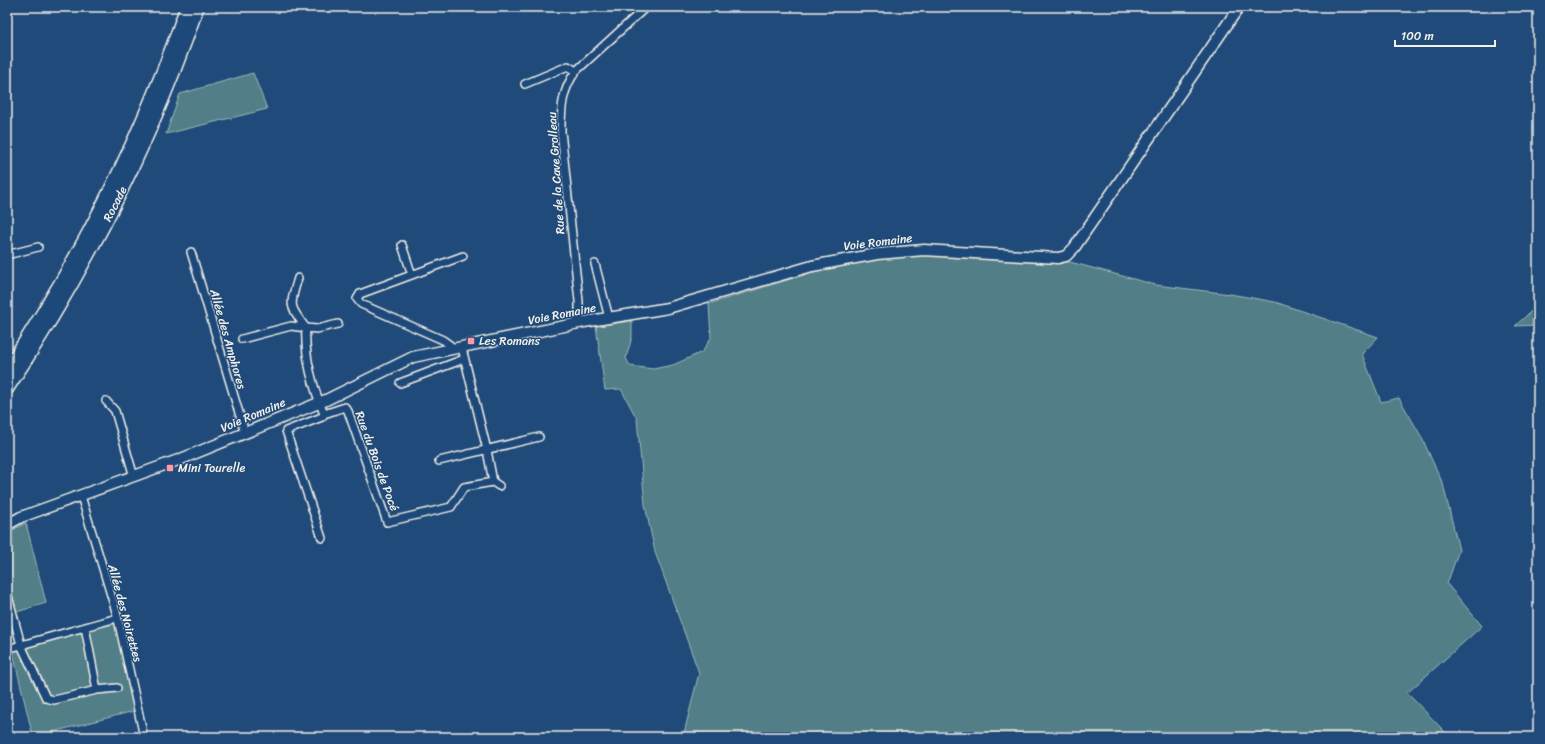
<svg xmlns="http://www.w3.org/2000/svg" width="1545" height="744" viewBox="0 0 1545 744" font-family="Sriracha,sans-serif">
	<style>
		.green { fill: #517e87; stroke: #a2b8b8 }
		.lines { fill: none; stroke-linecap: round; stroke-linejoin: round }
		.street-casing { stroke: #f4f1e8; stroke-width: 10 }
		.secondary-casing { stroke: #f4f1e8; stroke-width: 13 }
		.highway-casing { stroke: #f4f1e8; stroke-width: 16 }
		.street { stroke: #1f4a7a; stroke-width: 7 }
		.secondary { stroke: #1f4a7a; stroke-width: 10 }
		.highway { stroke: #1f4a7a; stroke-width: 13 }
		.poi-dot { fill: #ff9aa2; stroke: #1f4a7a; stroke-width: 1.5 }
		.labels { text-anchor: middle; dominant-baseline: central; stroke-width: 3; stroke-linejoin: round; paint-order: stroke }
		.street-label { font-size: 12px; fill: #f4f1e8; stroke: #1f4a7a }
		.poi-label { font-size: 12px; fill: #f4f1e8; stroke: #1f4a7a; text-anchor: start }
	</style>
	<rect width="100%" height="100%" fill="#1f4a7a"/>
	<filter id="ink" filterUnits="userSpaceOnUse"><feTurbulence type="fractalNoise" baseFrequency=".025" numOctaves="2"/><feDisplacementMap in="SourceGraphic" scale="8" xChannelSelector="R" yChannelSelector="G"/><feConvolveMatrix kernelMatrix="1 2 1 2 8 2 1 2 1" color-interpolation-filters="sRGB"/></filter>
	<g filter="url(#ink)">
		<path class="green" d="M253 73 267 109 166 134 180 94Z
			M934 254 1070 262 1156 285 1230 294 1275 302 1378 337 1362 354 1381 402 1399 398 1421 436 1443 484 1459 550 1447 584 1482 626 1407 693 1450 737H683L699 673 655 552 645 505 637 419 621 389 605 390 596 326 632 321V337L626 358 630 366 653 369 673 365 702 352 711 338 709 304 823 269 868 258Z
			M1538 305V325L1515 326Z
			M26 523 46 603 7 615V533Z
			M114 615 134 711 33 737 11 645Z"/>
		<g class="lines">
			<g class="street-casing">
				<path id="street" d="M525 84 568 66 576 71
					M402 245 412 275
					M191 252 245 433
					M7 255 38 247
					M595 264 609 318
					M298 278C290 305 288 305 306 328L317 329 338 324
					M579 323V301L561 131C561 108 562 90 576 71L646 7
					M242 339 291 326 306 328C304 358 313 387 324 414L322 417 286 431 322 538
					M462 348 487 450 493 482
					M452 350 450 345 443 340 361 304 357 299 360 294 463 256
					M400 383 464 359
					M106 401 115 411 134 477
					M324 414 345 407 348 411 387 522 451 507 464 487 493 482 499 486
					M439 461 539 437
					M81 496 117 615 144 737
					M7 592 21 645 46 698 54 700 97 690 117 688
					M85 627 97 690
					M7 649 117 618"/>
			</g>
			<g class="secondary-casing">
				<path id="secondary" d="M7 525 21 517 181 459 326 400 413 357 584 322 668 308 812 266 877 254 924 250 1058 258 1066 256 1074 248 1239 7"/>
			</g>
			<g class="highway-casing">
				<path id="highway" d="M7 370C82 257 143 135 187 7
					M7 388C86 269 151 142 197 7"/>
			</g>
			<use href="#street" class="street"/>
			<use href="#secondary" class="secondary"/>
			<use href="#highway" class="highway"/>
		</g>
	</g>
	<g class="poi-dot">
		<rect x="467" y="337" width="8" height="8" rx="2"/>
		<rect x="166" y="464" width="8" height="8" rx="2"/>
	</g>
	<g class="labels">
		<g class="street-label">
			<text transform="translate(556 173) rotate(-94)">Rue de la Cave Grolleau</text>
			<text transform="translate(115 204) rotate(-63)">Rocade</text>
			<text transform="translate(878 242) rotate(-7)">Voie Romaine</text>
			<text transform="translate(562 314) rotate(-11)">Voie Romaine</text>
			<text transform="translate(228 339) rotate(74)">Allée des Amphores</text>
			<text transform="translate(253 415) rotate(-23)">Voie Romaine</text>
			<text transform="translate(377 461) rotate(70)">Rue du Bois de Pocé</text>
			<text transform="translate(125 613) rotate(75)">Allée des Noirettes</text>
		</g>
		<g class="poi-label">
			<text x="479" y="341">Les Romans</text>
			<text x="178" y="468">Mini Tourelle</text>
		</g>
	</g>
	<rect width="1545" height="744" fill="none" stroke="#1f4a7a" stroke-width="24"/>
	<rect x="12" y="12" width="1521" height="720" fill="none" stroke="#f4f1e8" stroke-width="1.5" filter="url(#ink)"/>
	<path d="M1395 40v6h100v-6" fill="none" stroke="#f4f1e8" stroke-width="2"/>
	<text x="1401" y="40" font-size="12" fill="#f4f1e8" stroke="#1f4a7a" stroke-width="3" paint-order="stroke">100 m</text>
</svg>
